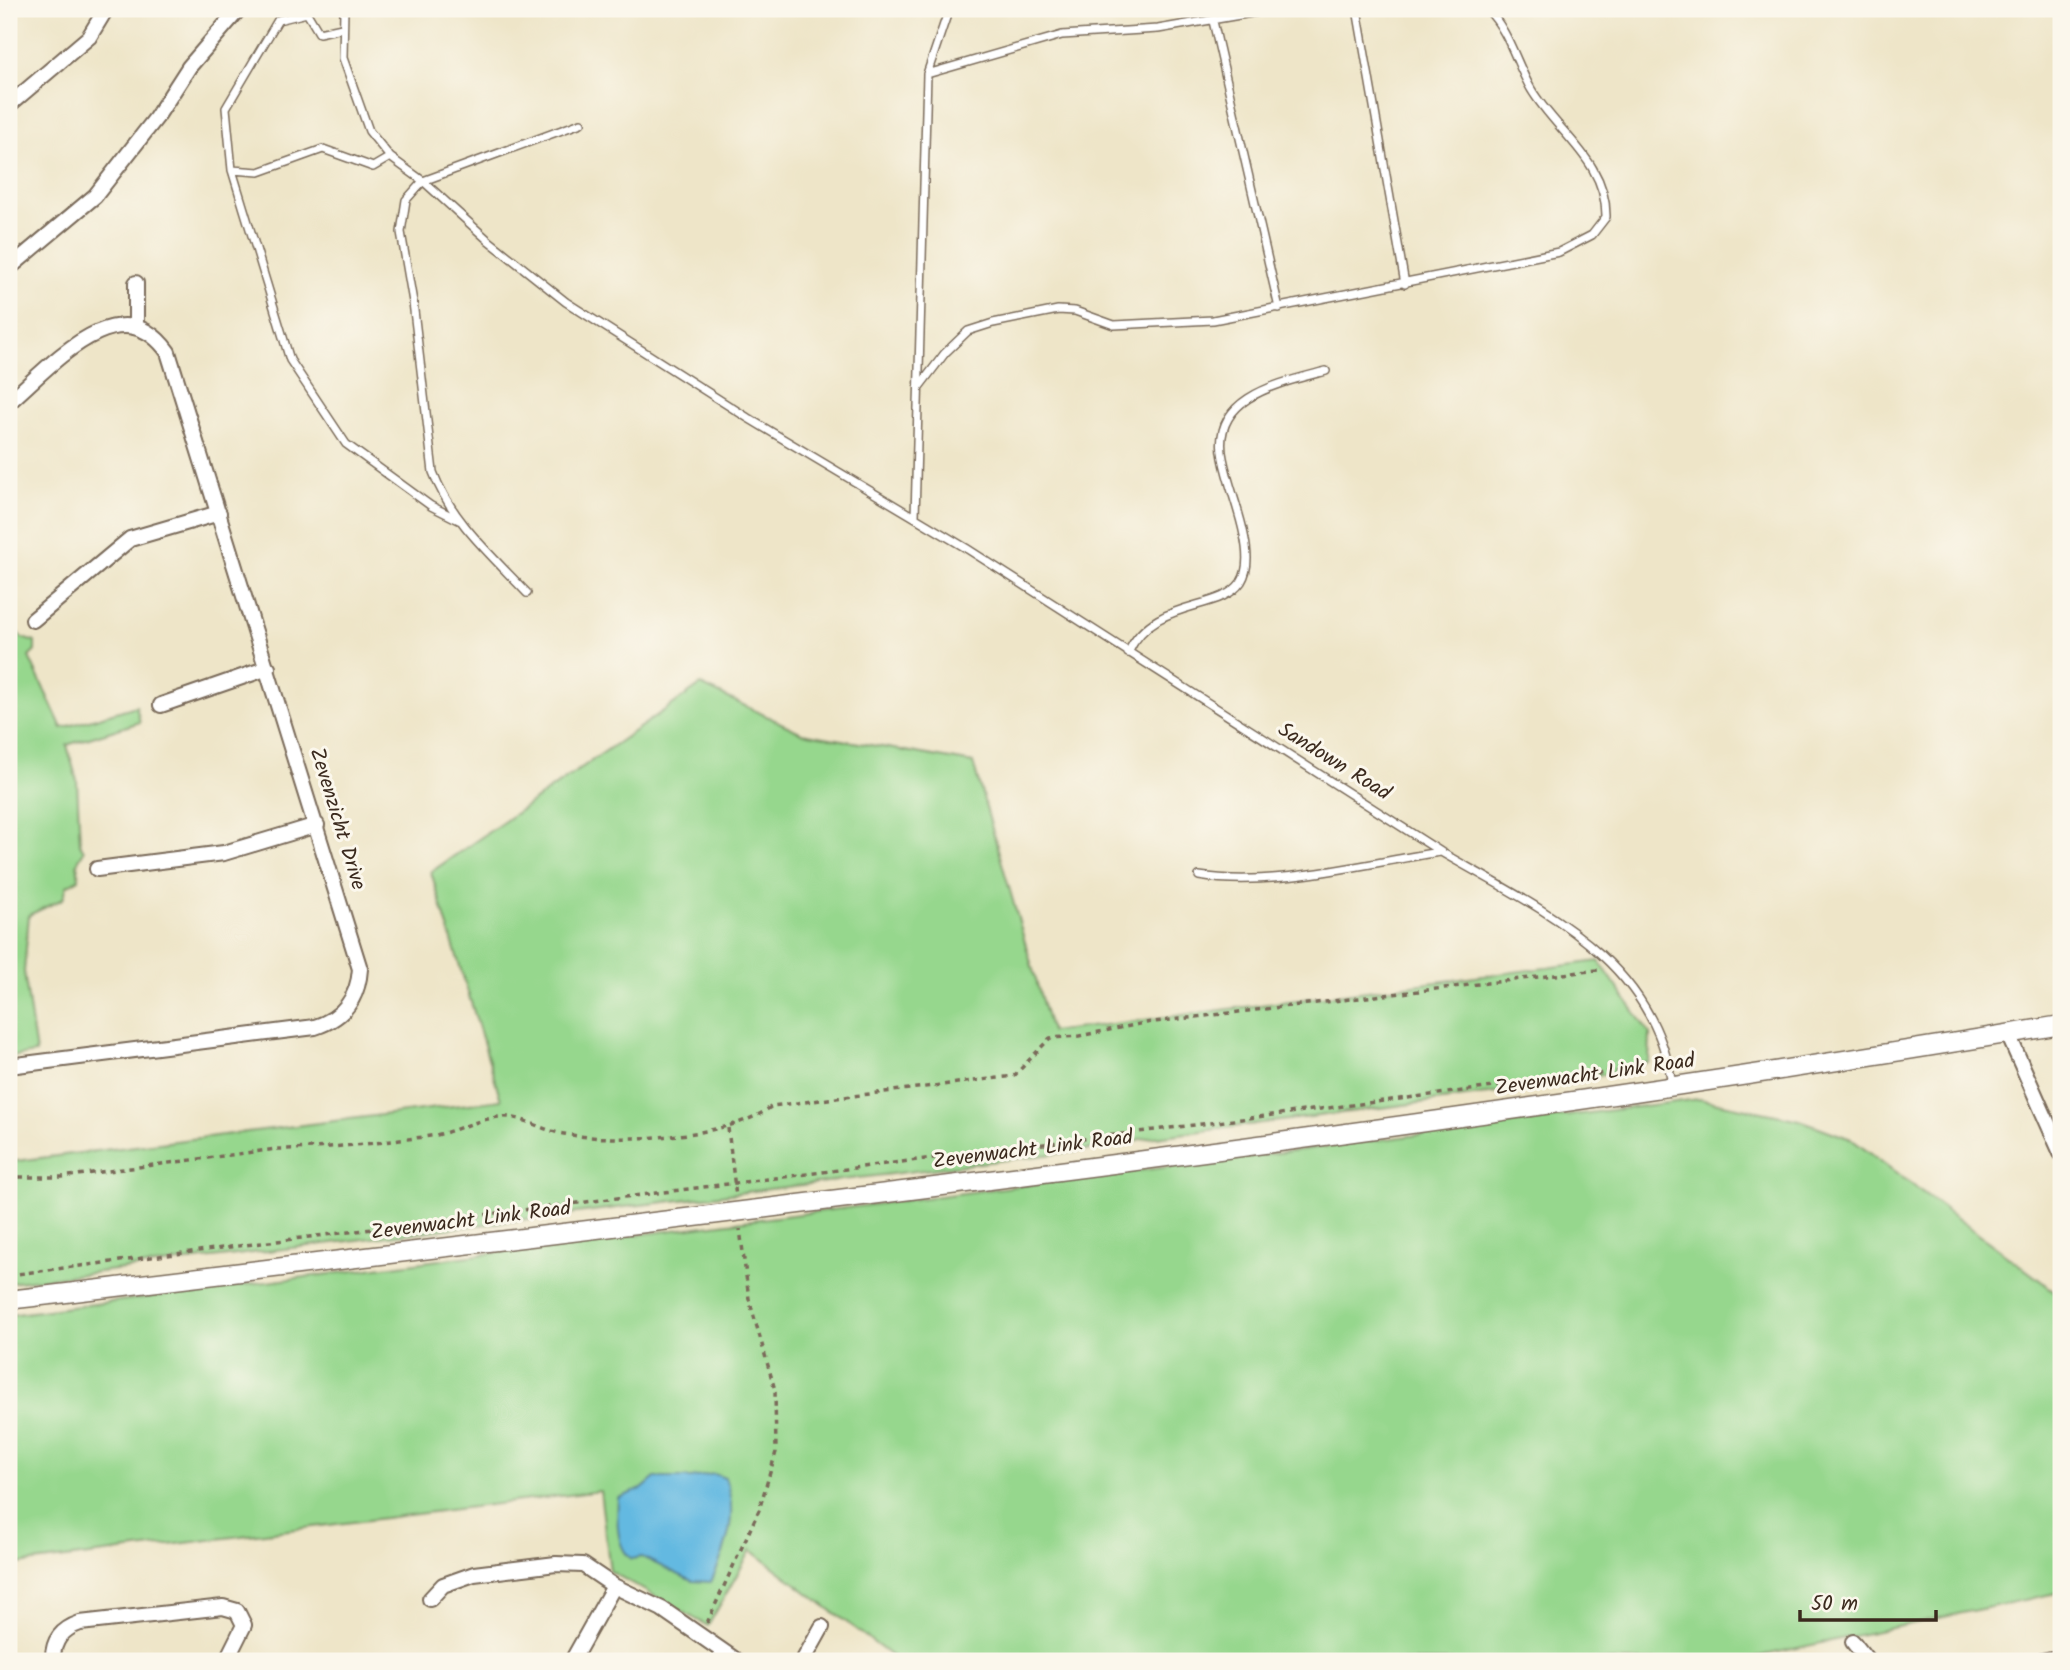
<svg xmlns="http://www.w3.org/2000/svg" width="2070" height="1670" viewBox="0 0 2070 1670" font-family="Kalam,sans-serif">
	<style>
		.green { fill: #96d78d; stroke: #688056; stroke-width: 2 }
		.water { fill: #64b9e1; stroke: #507280; stroke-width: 2 }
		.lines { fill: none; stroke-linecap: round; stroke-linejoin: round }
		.service-casing { stroke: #7a6b5a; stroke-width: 10 }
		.minor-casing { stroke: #7a6b5a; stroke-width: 18 }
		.tertiary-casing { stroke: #7a6b5a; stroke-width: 21 }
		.path { stroke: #7a6b5a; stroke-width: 3.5; stroke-dasharray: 5 5; stroke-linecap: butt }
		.service { stroke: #fff; stroke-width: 7 }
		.minor { stroke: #fff; stroke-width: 14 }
		.tertiary { stroke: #fff; stroke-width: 18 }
		.labels { text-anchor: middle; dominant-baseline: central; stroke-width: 6; stroke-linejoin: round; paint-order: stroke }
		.street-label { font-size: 21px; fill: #3b2a1e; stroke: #fbf7ec }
	</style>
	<rect width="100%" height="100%" fill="#fbf7ec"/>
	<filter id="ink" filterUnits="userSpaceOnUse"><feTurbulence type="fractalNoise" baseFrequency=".0143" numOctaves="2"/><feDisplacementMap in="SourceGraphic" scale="14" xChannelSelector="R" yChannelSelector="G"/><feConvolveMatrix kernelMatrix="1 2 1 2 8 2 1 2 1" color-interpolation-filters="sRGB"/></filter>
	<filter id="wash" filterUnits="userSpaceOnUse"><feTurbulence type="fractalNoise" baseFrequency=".00686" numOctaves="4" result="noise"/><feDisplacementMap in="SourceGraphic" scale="28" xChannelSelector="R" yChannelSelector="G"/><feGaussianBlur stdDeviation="1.57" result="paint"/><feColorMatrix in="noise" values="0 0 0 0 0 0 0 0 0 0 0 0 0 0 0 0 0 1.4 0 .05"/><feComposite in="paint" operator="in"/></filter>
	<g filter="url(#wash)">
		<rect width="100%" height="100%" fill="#eee5c8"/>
		<path class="green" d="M9 628H13L22 638 35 642V651L29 657 62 728 136 706 140 722 67 745 77 781 80 844 84 851 77 863 79 879 67 886 63 899 29 915 24 972 36 1053 9 1057Z
			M701 685 802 733 973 763 1051 1032 1599 961 1650 1034 1649 1062 1573 1083 1140 1139 1126 1145 9 1283V1162L501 1100 431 872Z
			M1699 1099 1800 1120 1851 1139 2061 1296V1592L1737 1661H898L751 1550 708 1626 610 1571 600 1491 9 1565V1315Z"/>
		<path class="water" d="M714 1474 725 1478C739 1514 727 1548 711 1582L692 1581 642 1557 632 1559C615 1548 617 1516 618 1498L642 1489 655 1478H691Z"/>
	</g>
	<g filter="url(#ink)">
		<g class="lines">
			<g class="service-casing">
				<path id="service" d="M344 9 343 58 369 131 390 157 423 181 488 240 566 302 748 418 966 548 1441 852C1540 909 1655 959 1672 1085
					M1357 9 1405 284
					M1213 21 1279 308
					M342 28 319 33 307 13 278 20 226 108 232 170 290 360 346 444 431 506 459 520
					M927 74 1062 35 1158 29 1275 9
					M232 170 259 172 323 149 373 167 390 157
					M919 387 945 353 968 331 993 323 1058 310 1075 311 1114 325 1213 320 1559 252 1592 235 1606 217C1607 161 1556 132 1531 89 1516 63 1509 31 1487 9
					M915 517 927 74 949 9
					M527 593C492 556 451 520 433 472L413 302 401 232 406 200 423 181 581 123
					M1128 653C1153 597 1220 613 1241 582 1250 568 1247 549 1244 535 1239 509 1228 484 1223 458 1210 396 1281 383 1326 371
					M1199 876C1274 888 1366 863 1440 852"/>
			</g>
			<g class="minor-casing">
				<path id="minor" d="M9 105 89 37 106 9
					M9 268 95 196 156 118 189 67 239 9
					M136 327V283
					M9 402C50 367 120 284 168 352L360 969C358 999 343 1018 315 1027L9 1066
					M33 620 130 539 219 513
					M161 705 268 668
					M97 869 224 853 317 825
					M2008 1034 2061 1153
					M430 1599 443 1585 474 1574 556 1564 583 1565 614 1586 662 1609 737 1661
					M1853 1642 1868 1661
					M53 1661C52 1641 62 1629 80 1623L223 1607 237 1611 244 1625 226 1661
					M572 1661 614 1586
					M803 1661 822 1627
					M2042 1661 2061 1657"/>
			</g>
			<g class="tertiary-casing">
				<path id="tertiary" d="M9 1300C694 1217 1380 1139 2061 1025"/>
			</g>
			<path class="path" d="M1152 9 1155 17
				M728 1128 736 1197
				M9 1177H62L276 1149C327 1149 380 1143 430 1136 455 1133 483 1115 508 1117 527 1119 545 1131 564 1134 617 1143 730 1139 772 1106L1014 1076 1050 1038 1079 1036 1145 1023 1598 970
				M9 1275 1644 1068
				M707 1623 759 1510 776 1452 775 1390 749 1299 740 1229"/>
			<use href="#service" class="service"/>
			<use href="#minor" class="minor"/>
			<use href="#tertiary" class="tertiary"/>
		</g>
	</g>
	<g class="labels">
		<g class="street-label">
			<text transform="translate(1334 762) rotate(32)">Sandown Road</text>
			<text transform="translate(337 819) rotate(73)">Zevenzicht Drive</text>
			<text transform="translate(1595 1075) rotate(-8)">Zevenwacht Link Road</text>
			<text transform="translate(1033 1150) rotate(-7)">Zevenwacht Link Road</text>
			<text transform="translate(471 1221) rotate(-7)">Zevenwacht Link Road</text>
		</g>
	</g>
	<rect width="2070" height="1670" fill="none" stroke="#fbf7ec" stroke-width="35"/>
	<path d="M1800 1610v10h136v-10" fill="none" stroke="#3b2a1e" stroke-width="3.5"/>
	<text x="1811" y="1610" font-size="21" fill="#3b2a1e" stroke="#fbf7ec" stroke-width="5" paint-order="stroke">50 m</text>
</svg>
